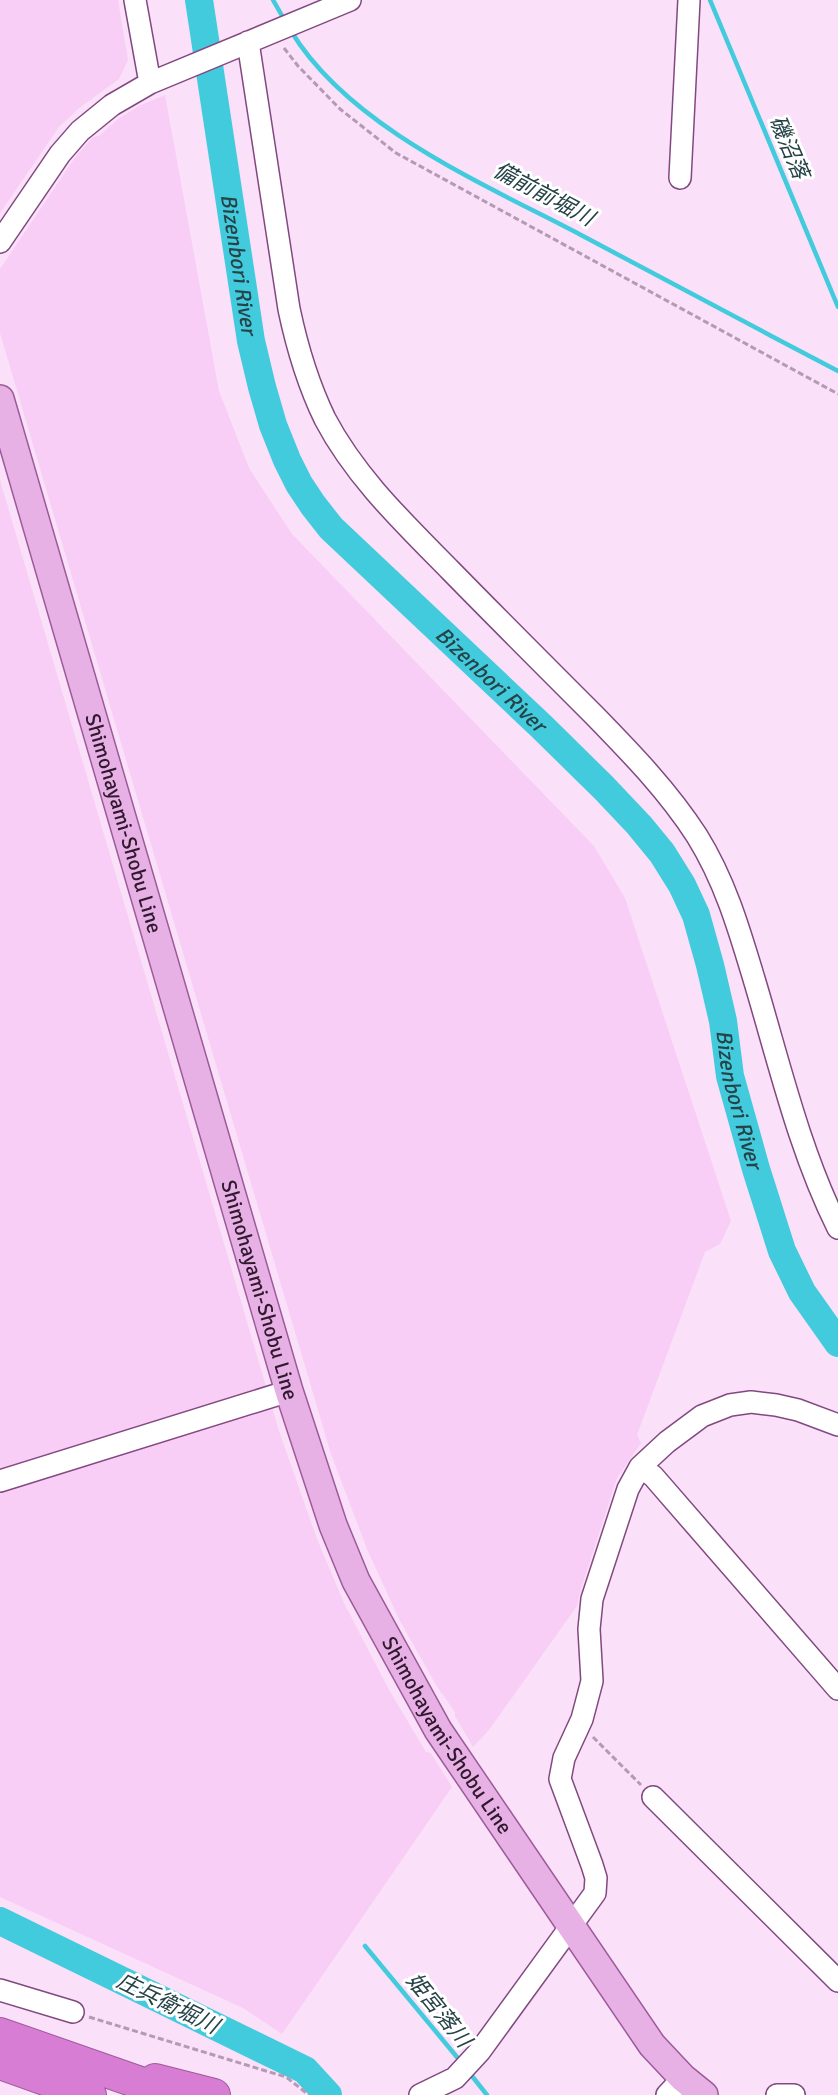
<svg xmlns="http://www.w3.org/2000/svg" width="838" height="2095" viewBox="0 0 838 2095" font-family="Signika,'Noto Sans JP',sans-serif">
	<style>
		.built { fill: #f9cef6 }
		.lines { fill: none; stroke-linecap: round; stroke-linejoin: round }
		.stream { stroke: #42cadd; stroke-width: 4.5 }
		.river { stroke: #42cadd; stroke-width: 28 }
		.minor-casing { stroke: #824980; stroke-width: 24 }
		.major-casing { stroke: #9d5a9a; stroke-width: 30 }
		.highway-casing { stroke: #9d5a9a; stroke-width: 34 }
		.path { stroke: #b49bb3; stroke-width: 3; stroke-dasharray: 6 3; stroke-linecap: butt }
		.minor { stroke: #fff; stroke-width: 21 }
		.major { stroke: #e8b1e5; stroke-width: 27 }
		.highway { stroke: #d87dd4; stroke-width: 32 }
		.labels { text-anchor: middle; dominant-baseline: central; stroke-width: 6; stroke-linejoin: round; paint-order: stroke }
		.street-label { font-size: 21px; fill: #30182f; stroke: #fff }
		.water-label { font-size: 22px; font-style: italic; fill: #264347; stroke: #fff }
	</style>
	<rect width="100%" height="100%" fill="#fae0f8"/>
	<path class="built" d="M0 0H118L128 60 119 79 78 109 59 127 0 213Z
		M165 95 219 391 249 468 292 534 594 846 625 898 731 1221 720 1244 705 1252 637 1435 641 1443 617 1478 581 1589 577 1606 489 1730 473 1747 455 1716V1712L436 1685 399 1619 367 1549 331 1454 0 333V269L76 156 93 137 99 136 118 119 141 105Z
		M0 480 279 1431 292 1468 317 1539 344 1603 388 1688 426 1752 431 1753 452 1787 282 2034 243 2008 0 1897Z"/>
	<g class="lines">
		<path class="stream" d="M273 0 285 21
			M710 0 838 307
			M291 31C349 127 484 184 581 235 666 280 752 326 838 371
			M365 1946 461 2062
			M468 2071 487 2095"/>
		<g class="river">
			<path id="s1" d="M199 0 251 341 262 387 273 425 287 460 299 484 313 505 331 528 542 727 604 788 639 825 662 853 682 885 696 915 710 965 723 1021 730 1076 756 1169 782 1251 802 1292 838 1343"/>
			<path d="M0 1921 305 2070 328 2095"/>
		</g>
		<g class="minor-casing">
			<path id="minor" d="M135 0 150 83
				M248 42 289 309C297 347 308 384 325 419 356 478 405 524 451 571 498 619 546 667 594 715 631 753 668 791 697 836 725 881 739 929 754 979 779 1062 799 1150 838 1228
				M680 178 689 0
				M0 242 60 154 80 131 112 105 150 83 350 0
				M640 1467 653 1476 838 1689
				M0 1481 289 1391
				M653 1797 838 1981
				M0 1990 73 2012
				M420 2095 455 2078 480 2051 595 1893 596 1878 592 1865 560 1779 564 1758 582 1719 592 1681 589 1629 592 1599 628 1489 640 1467 667 1442 702 1416 730 1405 751 1402 776 1405 798 1410 838 1425
				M667 2095 683 2078
				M777 2095H794"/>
		</g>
		<g class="major-casing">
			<g id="major">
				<path id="s2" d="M0 399 289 1391 333 1525 356 1581 438 1730 652 2045 683 2078 704 2095"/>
			</g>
		</g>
		<g class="highway-casing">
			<path id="highway" d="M0 2034 175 2095
				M0 2063 90 2095
				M155 2080 214 2095"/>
		</g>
		<path class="path" d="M284 48 298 66 340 109 396 153 838 394
			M593 1737 641 1785
			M89 2017 286 2077 309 2095"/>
		<use href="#minor" class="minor"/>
		<use href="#major" class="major"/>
		<use href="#highway" class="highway"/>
	</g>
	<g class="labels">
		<g class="street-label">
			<text stroke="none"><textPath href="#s2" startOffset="442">Shimohayami-Shobu Line</textPath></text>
			<text stroke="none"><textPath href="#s2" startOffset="928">Shimohayami-Shobu Line</textPath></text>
			<text stroke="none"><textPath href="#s2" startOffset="1414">Shimohayami-Shobu Line</textPath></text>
		</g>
		<g class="water-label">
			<text transform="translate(789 147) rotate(67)">磯沼落</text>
			<text transform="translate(544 194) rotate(28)">備前前堀川</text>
			<text stroke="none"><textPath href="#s1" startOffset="267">Bizenbori River</textPath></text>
			<text stroke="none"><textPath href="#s1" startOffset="771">Bizenbori River</textPath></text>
			<text stroke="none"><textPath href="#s1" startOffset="1275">Bizenbori River</textPath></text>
			<text transform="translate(168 2003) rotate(26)">庄兵衛堀川</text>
			<text transform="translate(439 2010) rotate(51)">姫宮落川</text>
		</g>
	</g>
</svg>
